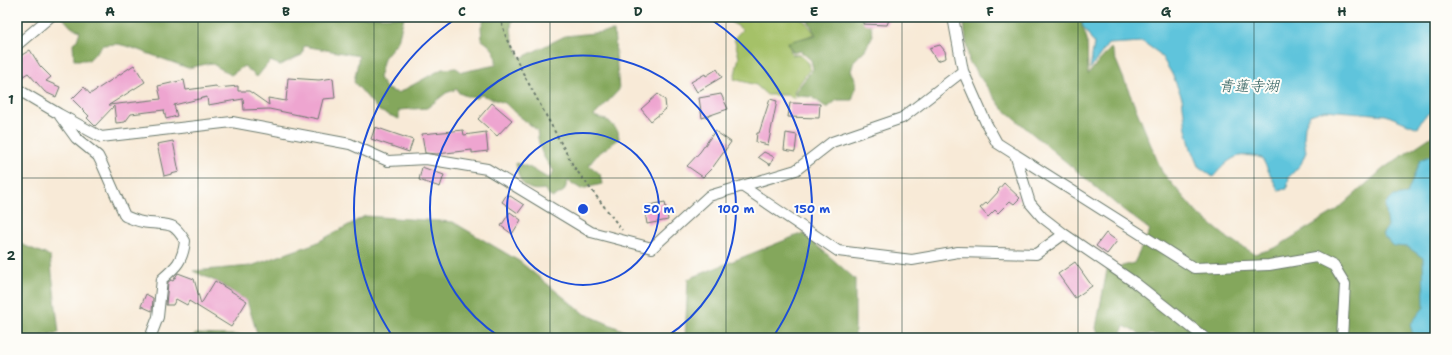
<svg xmlns="http://www.w3.org/2000/svg" width="1452" height="355" viewBox="0 0 1452 355" font-family="'Shantell Sans','Klee One',sans-serif">
	<style>
		.green { fill: #a5c168; stroke: #627f4e }
		.forest { fill: #84a75c; stroke: #527248 }
		.water { fill: #5fc4dc; stroke: #3f8088 }
		.building { fill: #eea5d0 }
		.lines { fill: none; stroke-linecap: round; stroke-linejoin: round }
		.minor-casing { stroke: #6b7a6d; stroke-width: 12 }
		.path { stroke: #6b7a6d; stroke-width: 2; stroke-dasharray: 3 3; stroke-linecap: butt }
		.minor { stroke: #fff; stroke-width: 10 }
		.grid { fill: none; stroke: #1f3d34; stroke-width: 1; stroke-opacity: 0.55 }
		.ring { fill: none; stroke: #1d4ed8; stroke-width: 2 }
		.labels { text-anchor: middle; dominant-baseline: central; stroke-width: 4; stroke-linejoin: round; paint-order: stroke }
		.water-label { font-size: 15px; font-style: italic; fill: #2f5f5e; stroke: #fdfcf7 }
		.centre { fill: #1d4ed8; stroke: #fdfcf7; stroke-width: 2 }
		.ring-label { font-size: 12px; text-anchor: middle; font-weight: bold; fill: #1d4ed8; stroke: #fdfcf7; stroke-width: 4; stroke-linejoin: round; paint-order: stroke }
		.neatline { fill: none; stroke: #1f3d34; stroke-width: 1.5 }
		.grid-label { font-size: 13px; text-anchor: middle; font-weight: bold; fill: #1f3d34 }
	</style>
	<rect width="100%" height="100%" fill="#fdfcf7"/>
	<filter id="ink" filterUnits="userSpaceOnUse"><feTurbulence type="fractalNoise" baseFrequency=".025" numOctaves="2"/><feDisplacementMap in="SourceGraphic" scale="8" xChannelSelector="R" yChannelSelector="G"/><feConvolveMatrix kernelMatrix="1 2 1 2 8 2 1 2 1" color-interpolation-filters="sRGB"/></filter>
	<filter id="wash" filterUnits="userSpaceOnUse"><feTurbulence type="fractalNoise" baseFrequency=".012" numOctaves="4" result="noise"/><feDisplacementMap in="SourceGraphic" scale="16" xChannelSelector="R" yChannelSelector="G"/><feGaussianBlur stdDeviation="0.9" result="paint"/><feColorMatrix in="noise" values="0 0 0 0 0 0 0 0 0 0 0 0 0 0 0 0 0 1.4 0 .05"/><feComposite in="paint" operator="in"/></filter>
	<g filter="url(#wash)">
		<rect width="100%" height="100%" fill="#f8ead7"/>
		<path class="green" d="M721 17H796L805 21 815 34 788 43 792 55 799 54 809 63 810 69 794 91 795 99 787 95H767L756 85 734 79 739 57 734 38 742 30 738 26Z"/>
		<path class="forest" d="M64 17H404L398 41 384 58 379 78 387 89 398 93 442 69 456 68 462 72 496 65C497 52 492 47 482 40L481 27 485 17H513C508 33 514 43 521 58L565 36 614 31 619 90 594 116 609 121 618 131 619 139 598 154 589 165 600 174 602 184 581 189 568 181 564 191 552 198 544 189C525 193 518 181 516 163L529 167 549 179 554 171C542 157 539 149 537 130L514 112 505 103 481 95 476 98 469 97 459 93 457 89 446 93 427 108 399 110V119L379 111 354 82 359 56 304 46 302 55 280 65 270 61 257 77 244 66 231 75 211 63 188 68 130 47 118 44 103 45 89 60H74L73 43 77 40 80 31 71 27 63 18Z
			M802 17H869L873 35 865 50 854 61 851 71C859 83 856 87 852 100H837L827 108 812 97 797 96 795 92 813 69 811 60 800 51 793 53 788 42 816 35 807 19Z
			M963 17H1083L1082 25 1087 39 1088 74 1111 48 1162 172 1197 213 1229 239 1255 254 1275 248 1337 210 1384 168 1435 134V338H1187L1181 334 1142 335 1124 326 1119 338 1099 337 1096 328 1107 270 1134 263 1150 230 1117 205 1002 108 969 62Z
			M365 216 453 222 519 261 583 313 641 338H191L196 334 258 336 247 301 215 281 193 271 251 266 316 243Z
			M803 233 855 279V338H685L688 279Z
			M18 243 50 256 59 333 44 335V338H17Z"/>
		<path class="water" d="M1084 17H1435V112C1425 112 1422 120 1418 128L1386 115 1325 110 1310 115 1305 126 1304 137 1306 152 1301 164 1289 177 1287 189 1278 190 1262 158C1236 151 1229 159 1213 177L1198 166 1191 149 1186 129 1182 98 1172 74 1160 54 1143 42 1108 44 1090 69 1094 43 1082 25Z
			M1435 154V338H1414L1410 325 1424 307 1423 258 1408 247 1394 246 1382 235 1388 226 1385 205 1394 196 1407 194 1420 160Z"/>
		<g id="blocks">
			<path class="building" d="M864 17H890L887 25 863 24Z
				M940 45 945 51 946 58 937 61 929 48Z
				M30 50 40 66 51 77 46 81 60 87 56 97 45 92 28 73 17 80V58Z
				M134 65 145 82 109 105 161 99 158 86 184 80 186 90 216 86 217 88 238 86V91H249L269 105 268 98 286 101 288 78 319 80 333 78 335 98 323 99 318 119 269 109 244 110 243 99 208 105 207 97 174 105 177 116 166 119 164 110 131 114 125 122 116 123 114 106 95 126 87 118 89 116 72 99 84 87 90 94Z
				M717 69 722 77 697 92 691 82 705 74 706 76Z
				M658 94 665 100 666 109 651 121 641 109Z
				M721 94 728 109 702 118 699 98Z
				M770 99 777 101 768 145 756 142 757 133H759Z
				M492 103 512 120 497 136 478 119Z
				M790 103 820 104 819 118 788 117Z
				M375 127 413 140 409 152 371 139Z
				M463 130 464 135 486 132 488 151 472 153V150L437 154 425 153 422 134Z
				M715 131 731 142 713 167 703 177 687 166 700 152Z
				M786 133 797 135 795 152 784 150Z
				M173 141 179 172 164 176 157 144Z
				M764 152 774 157 770 165 758 157Z
				M422 167 444 175 440 187 419 180Z
				M1004 183 1020 198 1014 204 1010 201 998 213 995 210 988 217 980 208 986 203 987 204 999 191 998 190Z
				M507 194 524 205 518 213 502 202Z
				M665 202 668 220 647 224 644 206Z
				M510 212 521 220 512 234 501 226Z
				M1106 233 1117 241 1107 254 1096 246Z
				M1075 262 1092 286 1075 298 1058 274Z
				M178 273 194 279 201 304 215 281 247 301 231 327 189 301 187 305 176 299 173 305H166L168 282 171 280 173 281Z
				M146 294 153 298 152 311 141 306Z"/>
		</g>
	</g>
	<g filter="url(#ink)">
		<use href="#blocks" fill-opacity="0" stroke="#6b7a6d" stroke-width="1"/>
		<g class="lines">
			<g class="minor-casing">
				<path id="minor" d="M953 17 963 71 986 123 997 143 1194 268 1269 265 1316 257 1334 266 1345 284 1342 338
					M17 45 50 17
					M17 89 59 114 101 137 232 122 350 144 388 161 426 159 487 169 591 232 652 248 709 196 796 170 832 142 902 118 963 71
					M60 116 76 138 98 156 102 164 125 216C132 219 141 223 149 223 169 225 173 221 185 241 183 261 176 267 162 279L158 317 150 338
					M1015 154 1030 203 1042 217 1064 234 1134 282 1205 338
					M742 186 838 251 912 260 958 252 1036 254 1064 234"/>
			</g>
			<path class="path" d="M500 17 507 40 523 73 574 167 622 230"/>
			<use href="#minor" class="minor"/>
		</g>
	</g>
	<path class="grid" d="M198 17V338M374 17V338M550 17V338M726 17V338M902 17V338M1078 17V338M1254 17V338M17 178H1435"/>
	<g class="ring">
		<circle cx="583" cy="209" r="76"/>
		<path d="M500 337A153 153 0 1 1 666 337"/>
		<path d="M393 337A229 229 0 0 1 457 18M709 18A229 229 0 0 1 773 337"/>
	</g>
	<g class="labels">
		<g class="water-label">
			<text x="1249" y="86">青蓮寺湖</text>
		</g>
	</g>
	<circle cx="583" cy="209" r="6" class="centre"/>
	<g class="ring-label">
		<text x="659" y="213">50 m</text>
		<text x="736" y="213">100 m</text>
		<text x="812" y="213">150 m</text>
	</g>
	<rect width="1452" height="355" fill="none" stroke="#fdfcf7" stroke-width="44"/>
	<rect x="22" y="22" width="1408" height="311" class="neatline"/>
	<g class="grid-label">
		<text x="110" y="16">A</text>
		<text x="286" y="16">B</text>
		<text x="462" y="16">C</text>
		<text x="638" y="16">D</text>
		<text x="814" y="16">E</text>
		<text x="990" y="16">F</text>
		<text x="1166" y="16">G</text>
		<text x="1342" y="16">H</text>
		<text x="11" y="104">1</text>
		<text x="11" y="260">2</text>
	</g>
</svg>
